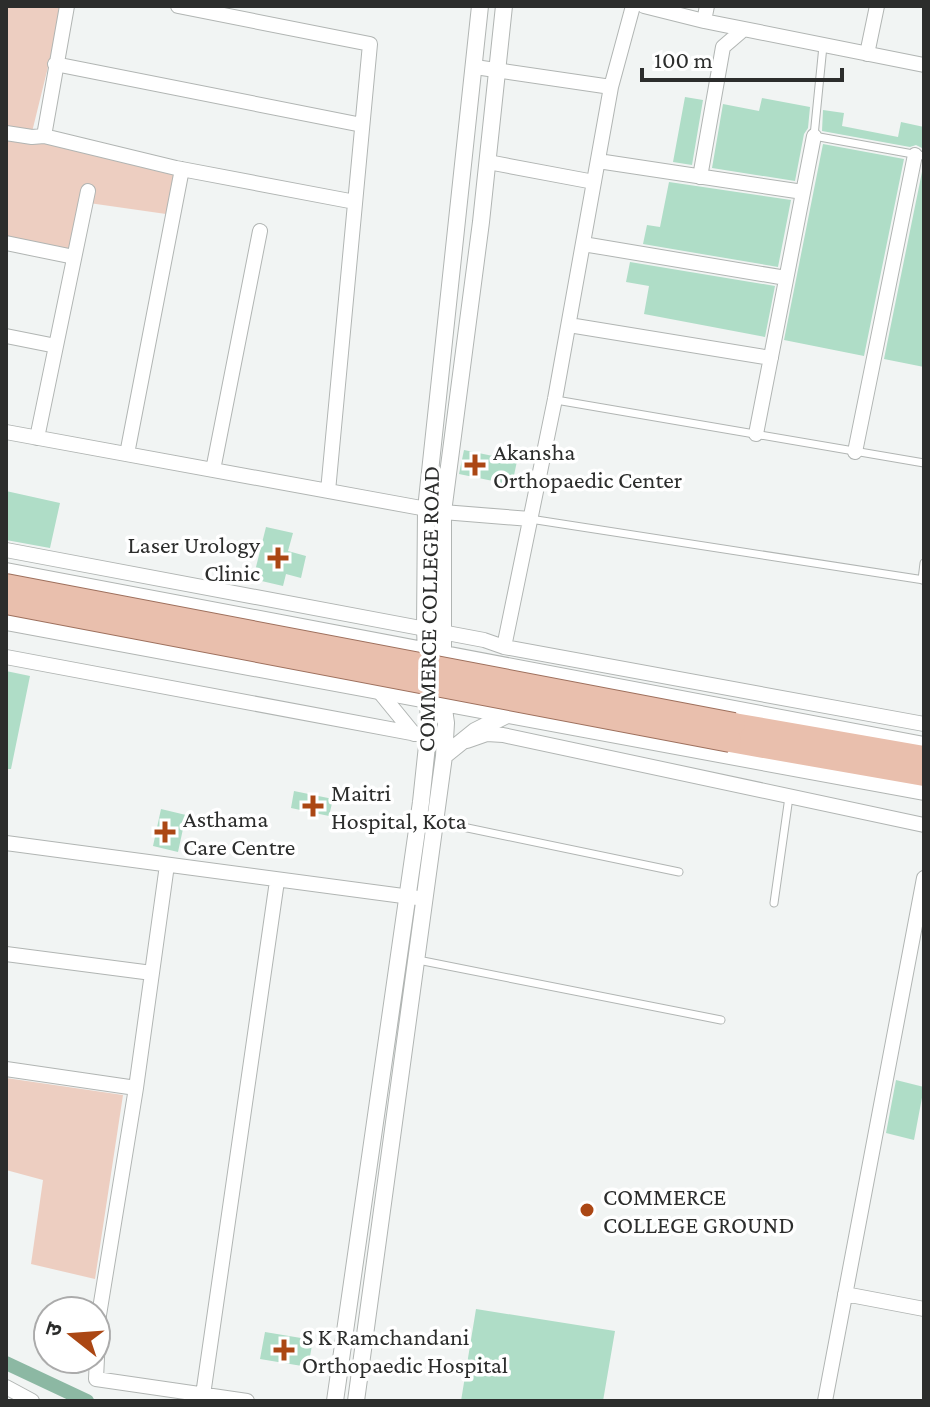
<svg xmlns="http://www.w3.org/2000/svg" width="930" height="1407" viewBox="0 0 930 1407" font-family="'Crimson Pro','Noto Sans Devanagari',serif">
	<style>
		.green { fill: #edcec1 }
		.lines { fill: none; stroke-linecap: round; stroke-linejoin: round }
		.canal { stroke: #8cb8a3; stroke-width: 14 }
		.building { fill: #afddc7 }
		.service-casing { stroke: #b1b5b3; stroke-width: 9 }
		.minor-casing { stroke: #b1b5b3; stroke-width: 16 }
		.tertiary-casing { stroke: #b1b5b3; stroke-width: 18 }
		.primary-casing { stroke: #9e705d; stroke-width: 24 }
		.service { stroke: #fff; stroke-width: 7 }
		.minor { stroke: #fff; stroke-width: 14 }
		.tertiary { stroke: #fff; stroke-width: 16 }
		.primary { stroke: #e9bfad; stroke-width: 22 }
		.primary-bridge-casing { stroke: #9e705d; stroke-width: 24; stroke-linecap: butt }
		.primary-bridge { stroke: #e9bfad; stroke-width: 22 }
		.poi-dot { fill: #ab4714; stroke: #fff; stroke-width: 3 }
		.labels { text-anchor: middle; dominant-baseline: central; stroke-width: 7; stroke-linejoin: round; paint-order: stroke }
		.poi-label { font-size: 24px; fill: #2c2d2c; stroke: #fff; text-anchor: start }
		.street-label { font-size: 24px; fill: #2c2d2c; stroke: #fff }
	</style>
	<rect width="100%" height="100%" fill="#f1f4f3"/>
	<path class="green" d="M6 6H63L32 132 6 127Z
		M6 136 176 168 173 215 82 202 70 252 6 239Z
		M6 1078 123 1095 95 1279 31 1264 43 1180 6 1170Z"/>
	<g class="lines">
		<path class="canal" d="M6 1363 87 1401"/>
	</g>
	<path class="building" d="M685 97 703 100 692 165 673 162Z
		M762 98 810 107 808 128 804 134 795 181 712 168 723 104 759 111Z
		M823 110 844 113 842 126 898 137 901 122 924 127V149L916 145 910 147 822 131Z
		M823 144 904 159 864 356 784 340Z
		M924 162V367L884 359Z
		M669 182 791 200 778 267 643 244 647 225 660 227Z
		M630 262 775 286 765 337 644 314 649 286 626 282Z
		M464 450 517 461 512 485 459 474Z
		M6 491 60 503 50 548 6 540Z
		M266 527 293 533 288 551 306 556 301 578 286 574 283 586 253 579Z
		M6 671 30 676 11 769H6Z
		M294 791 333 799 329 816 291 808Z
		M161 809 186 815 178 852 153 846Z
		M896 1080 924 1087 914 1140 886 1133Z
		M476 1309 615 1331 603 1401H461Z
		M265 1332 313 1340 308 1367 260 1359Z
		M42 1359H84L79 1374Z"/>
	<g class="lines">
		<g class="service-casing">
			<path id="service" d="M823 46 814 136 924 156
				M556 400 924 463
				M530 519 924 580
				M922 580 924 563
				M434 821 679 872
				M774 903 789 797
				M418 960 721 1020"/>
		</g>
		<g class="minor-casing">
			<path id="minor" d="M178 6 370 44 328 491
				M644 6 704 21 707 6
				M704 21 924 65
				M867 54 877 6
				M55 64 362 125
				M475 67 611 87
				M6 133 32 137 44 136 176 168 355 202
				M44 136 67 6
				M598 161 803 192
				M488 162 594 182
				M700 177 723 47 744 29
				M6 243 74 257
				M583 244 786 278
				M569 325 771 358
				M6 336 56 346
				M6 432 443 512 530 519
				M756 434 814 136
				M37 438 88 191
				M855 452 915 155
				M127 454 182 169
				M213 470 260 231
				M6 550 484 640 504 647 924 724
				M504 647 555 399 611 87 633 6
				M6 657 438 738
				M378 690 414 734
				M467 741 487 734 503 735 924 825
				M6 843 418 898
				M167 865 136 1088 99 1315 96 1379 247 1401
				M6 954 152 973
				M6 1069 136 1088
				M845 1294 924 1309
				M6 1387 32 1401
				M203 1395 277 881
				M825 1401 924 878"/>
		</g>
		<g class="tertiary-casing">
			<path id="tertiary" d="M6 571 924 745
				M6 622 924 792
				M444 756 475 731 507 715
				M335 1401 421 802 429 727 425 629 426 509 480 6
				M356 1401 444 756 446 723 443 702V512L481 222 504 6"/>
		</g>
		<g class="primary-casing">
			<path id="primary" d="M734 724 924 757
				M730 741 924 775"/>
		</g>
		<use href="#service" class="service"/>
		<use href="#minor" class="minor"/>
		<use href="#tertiary" class="tertiary"/>
		<use href="#primary" class="primary"/>
		<g class="primary-bridge-casing">
			<path id="primary-bridge" d="M6 585 734 724
				M6 603 730 741"/>
		</g>
		<use href="#primary-bridge" class="primary-bridge"/>
	</g>
	<g class="poi-dot">
		<path d="M471 453h8v8h8v8h-8v8h-8v-8h-8v-8h8z"/>
		<path d="M274 546h8v8h8v8h-8v8h-8v-8h-8v-8h8z"/>
		<path d="M309 794h8v8h8v8h-8v8h-8v-8h-8v-8h8z"/>
		<path d="M161 820h8v8h8v8h-8v8h-8v-8h-8v-8h8z"/>
		<circle cx="587" cy="1210" r="8"/>
		<path d="M280 1338h8v8h8v8h-8v8h-8v-8h-8v-8h8z"/>
	</g>
	<g class="labels">
		<g class="poi-label">
			<text x="493" y="451">Akansha<tspan x="493" dy="28">Orthopaedic Center</tspan></text>
			<text x="260" y="544" text-anchor="end">Laser Urology<tspan x="260" dy="28">Clinic</tspan></text>
			<text x="331" y="792">Maitri<tspan x="331" dy="28">Hospital, Kota</tspan></text>
			<text x="183" y="818">Asthama<tspan x="183" dy="28">Care Centre</tspan></text>
			<text x="603" y="1196">COMMERCE<tspan x="603" dy="28">COLLEGE GROUND</tspan></text>
			<text x="302" y="1336">S K Ramchandani<tspan x="302" dy="28">Orthopaedic Hospital</tspan></text>
		</g>
		<g class="street-label">
			<text transform="translate(428 609) rotate(-89)">COMMERCE COLLEGE ROAD</text>
		</g>
	</g>
	<rect width="930" height="1407" fill="none" stroke="#2c2d2c" stroke-width="16"/>
	<g transform="translate(72 1335) rotate(287)"><circle r="38" fill="#ffffff" stroke="#ababab" stroke-width="2"/>
	<path d="M0-6L14 30L0 20L-14 30Z" fill="#ab4714"/>
	<text y="-12" font-size="22" font-weight="bold" text-anchor="middle" fill="#2c2d2c">उ</text>
	</g>
	<path d="M642 68v12h200v-12" fill="none" stroke="#2c2d2c" stroke-width="4"/>
	<text x="654" y="68" font-size="24" fill="#2c2d2c" stroke="#ffffff" stroke-width="6" paint-order="stroke">100 m</text>
</svg>
